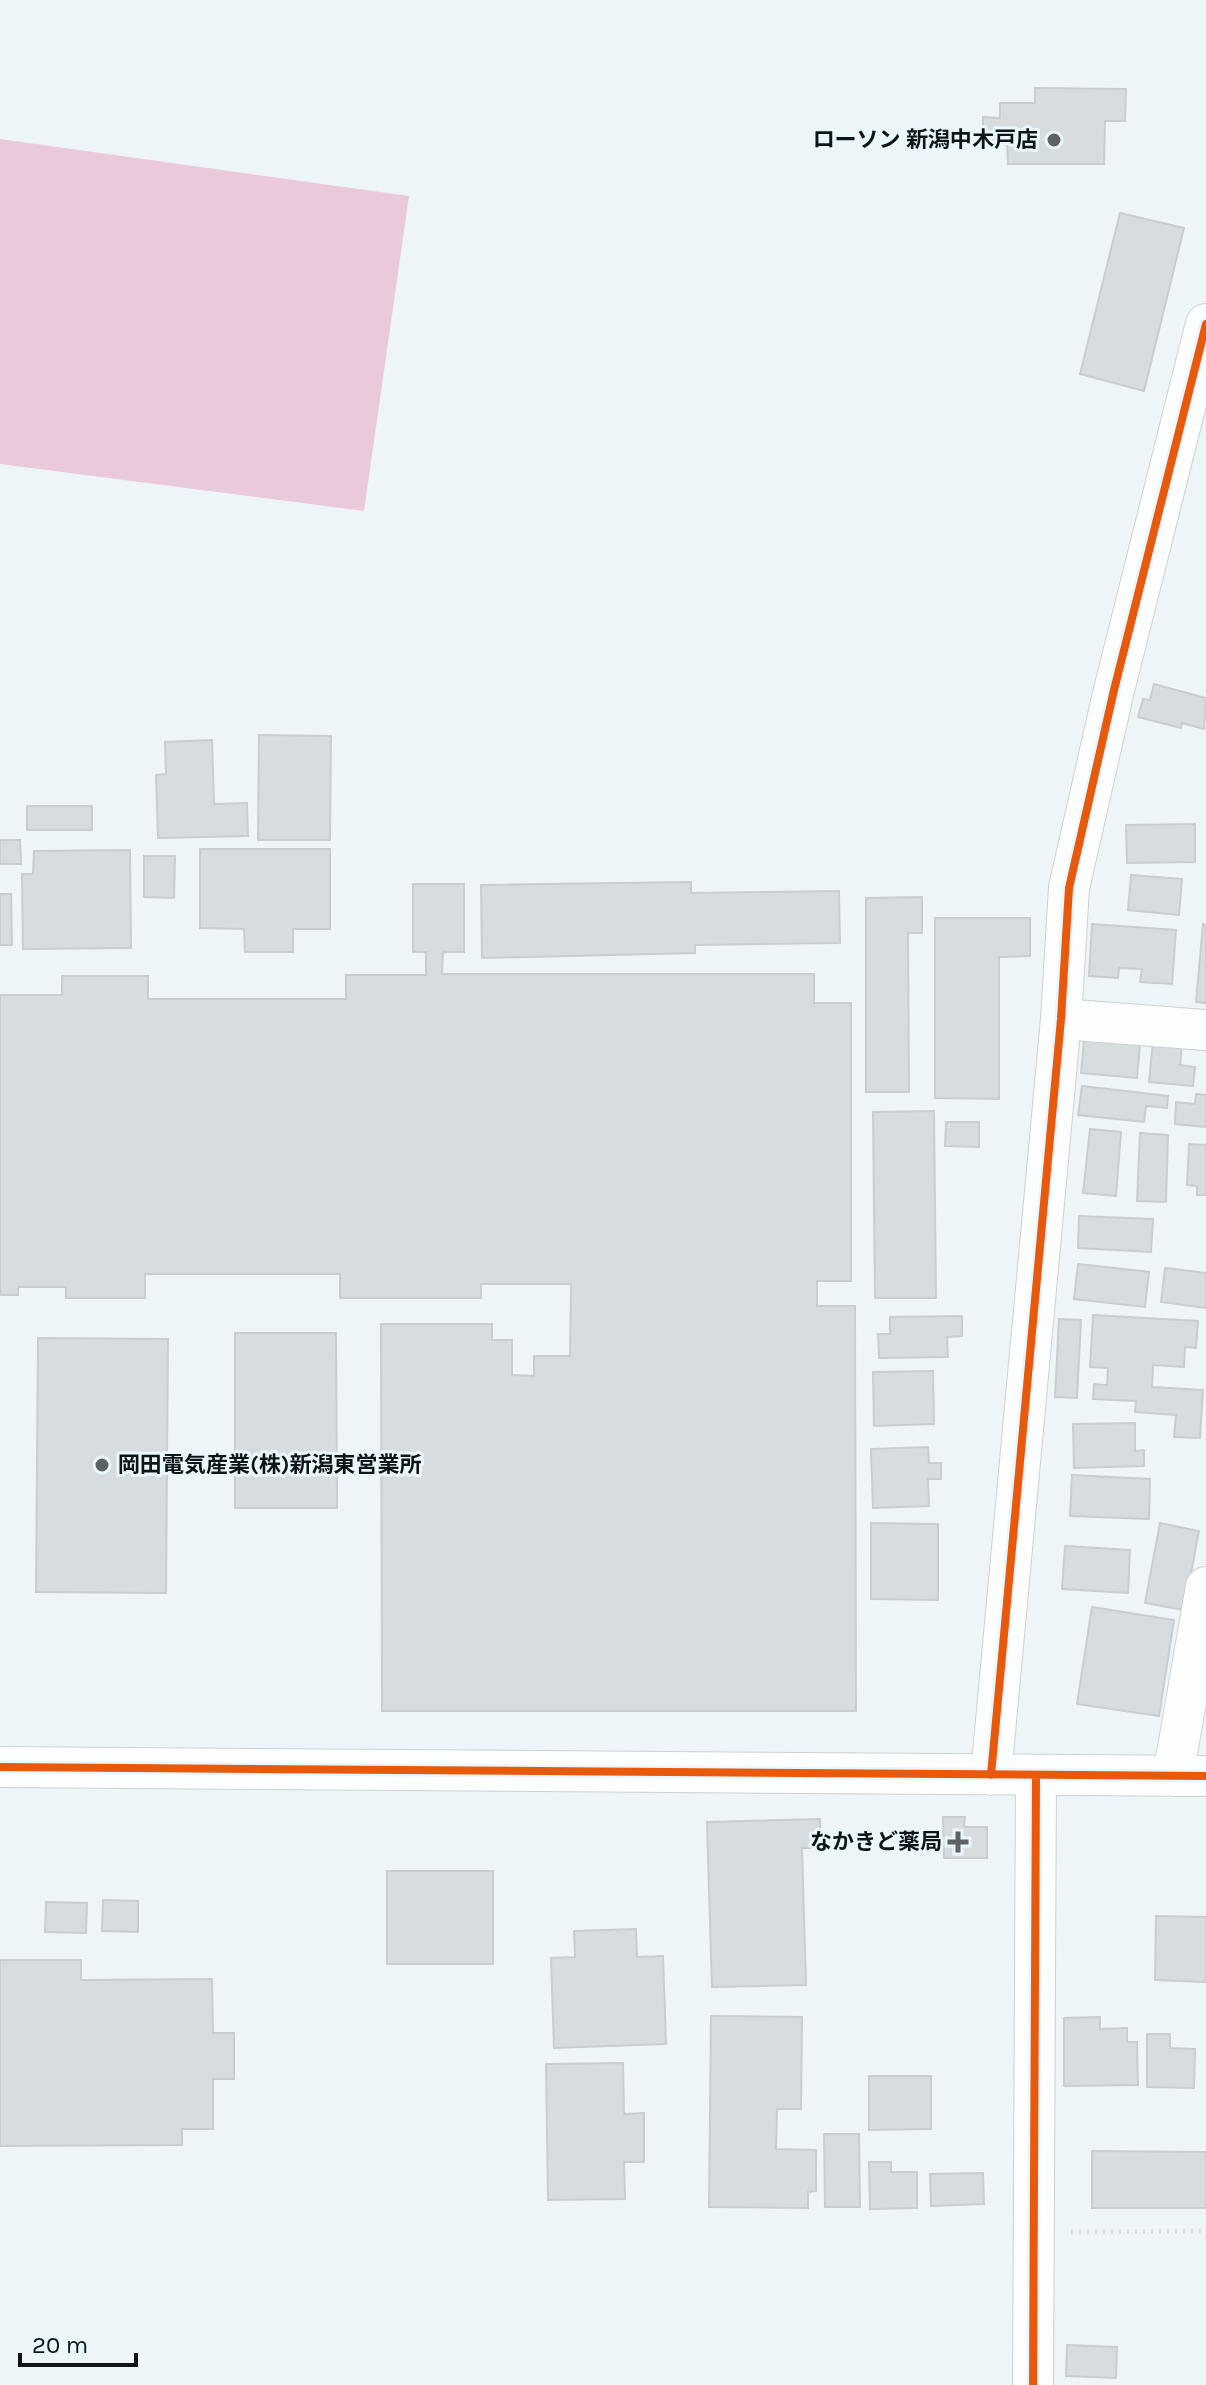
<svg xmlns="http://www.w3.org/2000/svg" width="1206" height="2385" viewBox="0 0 1206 2385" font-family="Karla,'Noto Sans JP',sans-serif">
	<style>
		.water { fill: #ebc9dc }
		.building { fill: #d7dddf; stroke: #c8cdd0; stroke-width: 2 }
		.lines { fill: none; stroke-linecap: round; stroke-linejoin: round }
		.minor-casing { stroke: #cbd1d4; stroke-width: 42 }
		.path { stroke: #d9dbdc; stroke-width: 5; stroke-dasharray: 2 6; stroke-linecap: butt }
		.minor { stroke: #fcfefe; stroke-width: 40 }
		.cycleway-casing { stroke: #e9f7fd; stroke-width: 13 }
		.cycleway { stroke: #e8590c; stroke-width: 8 }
		.poi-dot { fill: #5d6365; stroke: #e9f7fd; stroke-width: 3 }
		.labels { text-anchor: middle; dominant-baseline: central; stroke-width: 6; stroke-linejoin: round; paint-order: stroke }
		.poi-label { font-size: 22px; font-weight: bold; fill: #0f1416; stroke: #e9f7fd; text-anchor: end }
	</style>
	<rect width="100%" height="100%" fill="#eef5f8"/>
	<path class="water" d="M0 139 409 196 364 511 0 464Z"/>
	<path class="building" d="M1035 88 1126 89 1125 121H1105L1104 164H1008L1007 139H983V117L1000 118V103H1035Z
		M1120 213 1184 228 1144 391 1080 374Z
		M1154 684 1206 698 1204 729 1182 723 1181 728 1138 717 1143 699 1150 700Z
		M259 735 331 736 330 840H258Z
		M212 740 214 804 247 803 248 836 158 838 156 775 166 774 165 742Z
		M27 806H92V830H27Z
		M1195 824V862L1127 863 1126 825Z
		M0 840H20L21 864H0Z
		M200 849H330V929H293V952H245L244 929 200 928Z
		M130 850 131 948 23 949 22 874H33L34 851Z
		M144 856H175L174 898 144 897Z
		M1131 875 1182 879 1179 915 1128 910Z
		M691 882V893L839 891 840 943 695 945V953L482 958 481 885Z
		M413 884H464V952H443L442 974H814V1003H851V1281H817V1306H855L856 1711H382L381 1324H492V1340H512V1375L534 1376V1356H570L571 1284H481V1298H340V1274H145V1298H66V1287H18V1295H0V995H62V976H148V999H346V975H426V952H413Z
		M0 894H11L12 945H0Z
		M922 897V933H908L909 1092H866V898Z
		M935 918H1030V956L999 957V1099L935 1098Z
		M1092 924 1176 930 1172 984 1140 982 1142 969 1119 968 1118 978 1089 976Z
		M1203 924 1206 925V1003L1196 1002Z
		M1084 1039 1140 1044 1137 1078 1081 1073Z
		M1153 1042 1182 1046 1180 1065 1195 1067 1193 1086 1149 1082Z
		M1082 1086 1168 1096 1167 1108 1146 1106 1144 1122 1078 1115Z
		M1196 1094 1206 1095V1127L1175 1124 1176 1102 1195 1104Z
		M934 1111 936 1298H875L873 1112Z
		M946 1122H979V1147L945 1146Z
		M1090 1129 1121 1132 1116 1196 1083 1193Z
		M1140 1133 1168 1135 1166 1202 1137 1201Z
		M1189 1144 1206 1145V1195H1197V1186L1187 1185Z
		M1079 1216 1153 1219 1151 1252 1078 1248Z
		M1078 1264 1149 1272 1145 1307 1074 1299Z
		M1165 1268 1206 1273V1308L1161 1302Z
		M1093 1315 1198 1321 1196 1348 1185 1347 1184 1367 1153 1365 1152 1387 1203 1390 1200 1438 1174 1437 1176 1415 1135 1412 1136 1401 1093 1399 1094 1384 1107 1385 1108 1368 1090 1367Z
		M962 1316V1336L947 1337 948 1357 879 1358 878 1334H890V1317Z
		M1059 1319 1081 1320 1077 1398 1055 1397Z
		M235 1333H336L337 1508H235Z
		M38 1338 168 1339 166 1593 36 1592Z
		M933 1371 934 1424 874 1426 873 1372Z
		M1135 1423V1451L1144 1450V1466L1074 1468 1073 1424Z
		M928 1447 929 1463H941V1479H928L929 1506 873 1508 871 1449Z
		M1072 1475 1150 1479 1149 1519 1070 1516Z
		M871 1523 938 1524V1600L871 1599Z
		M1160 1523 1199 1531 1184 1610 1145 1603Z
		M1065 1546 1130 1550 1128 1593 1062 1589Z
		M1092 1607 1174 1620 1159 1716 1077 1704Z
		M943 1817H965L964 1827H987V1858H944Z
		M820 1819 821 1848H802L806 1985 712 1987 707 1822Z
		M387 1871H493V1964H387Z
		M103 1900 138 1901V1932L102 1931Z
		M46 1902 87 1903 86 1933 45 1932Z
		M1156 1916 1206 1917V1982L1155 1980Z
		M636 1929 637 1957 663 1956 666 2044 554 2048 551 1958 575 1957 574 1931Z
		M0 1960H81V1980L212 1979 213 2033H234V2079H213V2129H182V2145L0 2146Z
		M711 2016 802 2017 801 2109H777L776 2149 816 2150V2191L808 2192V2208L709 2207Z
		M1100 2017V2029L1127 2028V2042H1137L1138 2085 1064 2086V2018Z
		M1147 2034H1170V2048L1195 2049 1194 2088 1147 2087Z
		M623 2063 624 2114 644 2113V2162H624L625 2199 548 2200 546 2064Z
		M869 2076H931V2129L869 2130Z
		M824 2134H859L860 2207H825Z
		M1092 2151 1206 2152V2208H1092Z
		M869 2162H891V2172H917V2208L870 2209Z
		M983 2173 984 2204 931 2206 930 2174Z
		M1067 2345 1117 2347 1116 2378 1066 2376Z"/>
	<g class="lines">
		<g class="minor-casing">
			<path id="minor" d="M1061 1019 1206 1030
				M0 1767 1206 1776
				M991 1775 1061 1019 1069 888 1114 690 1206 324
				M1173 1776 1206 1587
				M1033 2385 1036 1776"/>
		</g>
		<path class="path" d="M1071 2232 1206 2231"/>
		<use href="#minor" class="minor"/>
		<g class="cycleway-casing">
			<path id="cycleway" d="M0 1767 1206 1776
				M991 1775 1061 1019 1069 888 1114 690 1206 324
				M1033 2385 1036 1776"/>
		</g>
		<use href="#cycleway" class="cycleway"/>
	</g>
	<g class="poi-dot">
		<circle cx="1054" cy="140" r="8"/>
		<circle cx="102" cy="1465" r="8"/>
		<path d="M954 1830h8v8h8v8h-8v8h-8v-8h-8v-8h8z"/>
	</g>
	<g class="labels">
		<g class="poi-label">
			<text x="1038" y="140">ローソン 新潟中木戸店</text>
			<text x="118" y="1465" text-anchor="start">岡田電気産業(株)新潟東営業所</text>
			<text x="942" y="1842">なかきど薬局</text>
		</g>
	</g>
	<path d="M20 2353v12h116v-12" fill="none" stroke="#0f1416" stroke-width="4"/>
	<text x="32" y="2353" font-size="24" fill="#0f1416" stroke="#e9f7fd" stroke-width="6" paint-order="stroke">20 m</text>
</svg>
